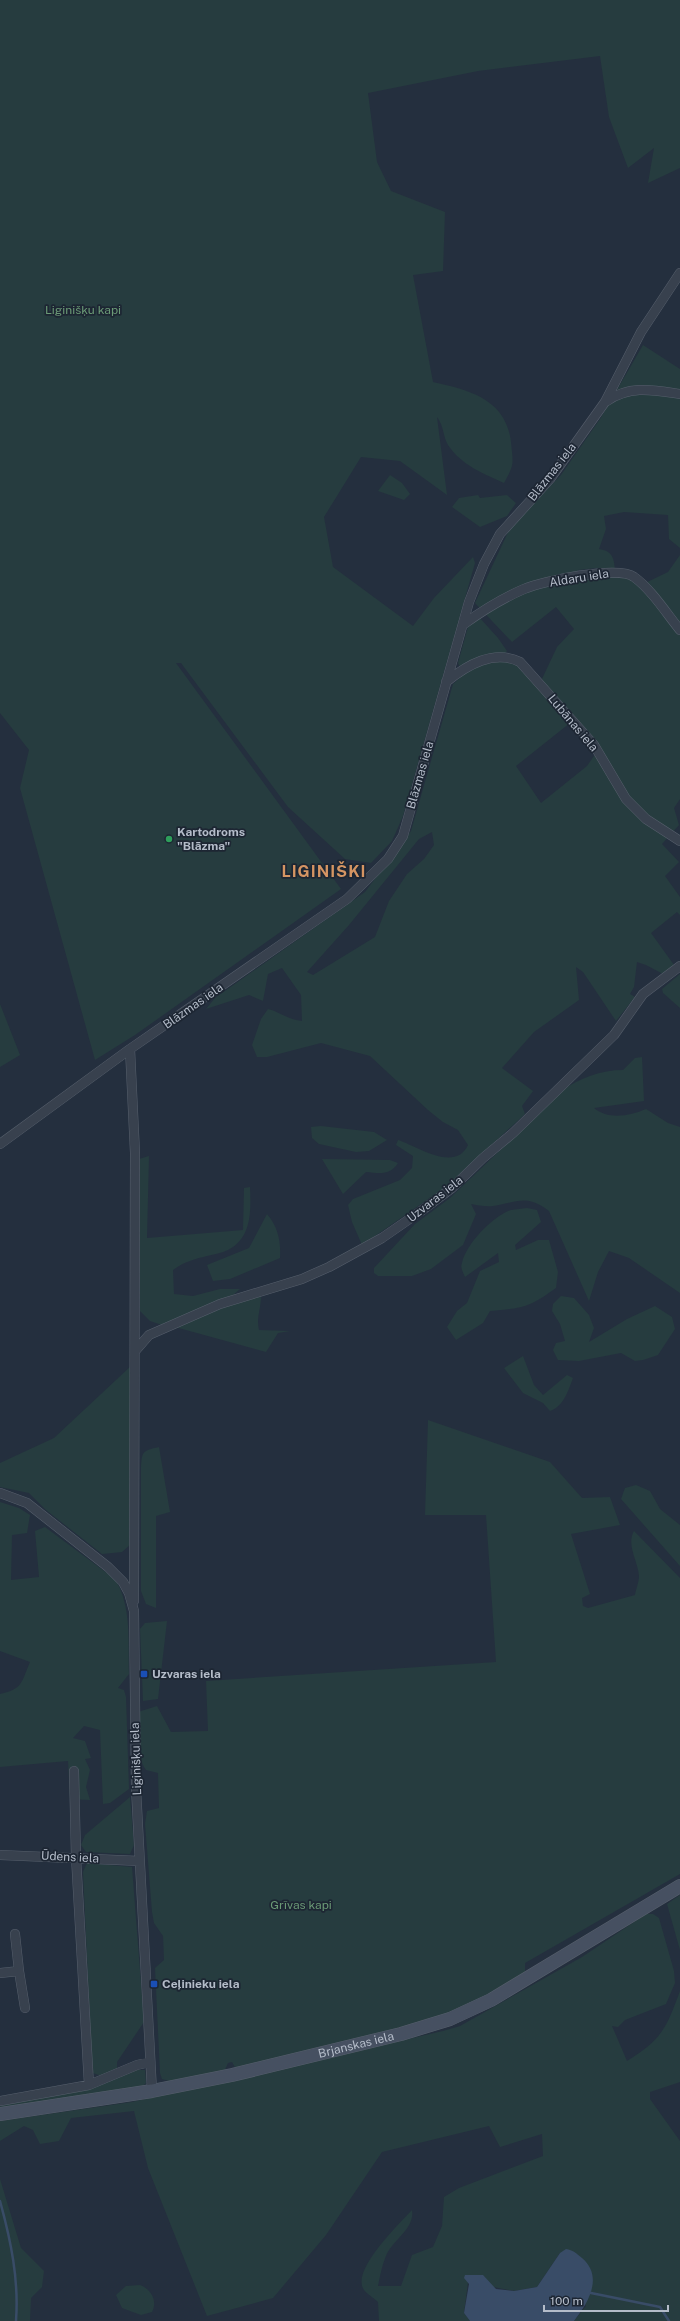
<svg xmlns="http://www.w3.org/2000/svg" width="680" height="2321" viewBox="0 0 680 2321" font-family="'Public Sans',sans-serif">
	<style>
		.green { fill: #263c3f; fill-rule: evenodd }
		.water { fill: #394c67 }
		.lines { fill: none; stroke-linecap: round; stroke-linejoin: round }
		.stream { stroke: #394c67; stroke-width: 2.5 }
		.street-casing { stroke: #565f6c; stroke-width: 10 }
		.secondary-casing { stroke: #565f6c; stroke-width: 14 }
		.street { stroke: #38414e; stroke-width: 9 }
		.secondary { stroke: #465061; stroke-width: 13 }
		.leisure-dot { fill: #2e9e5b; stroke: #1d2633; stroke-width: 1.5 }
		.transit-dot { fill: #1a4fb4; stroke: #1d2633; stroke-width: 1.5 }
		.labels { text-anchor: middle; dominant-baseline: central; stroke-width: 3.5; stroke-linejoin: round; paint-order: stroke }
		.park-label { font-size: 12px; fill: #6b9a76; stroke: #1d2633 }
		.street-label { font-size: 12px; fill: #b4bcc9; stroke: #1d2633 }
		.poi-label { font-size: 12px; font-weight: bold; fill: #b4bcc9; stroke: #1d2633; text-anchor: start }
		.district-label { font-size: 16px; font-weight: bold; letter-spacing: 1px; fill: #d59563; stroke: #1d2633 }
	</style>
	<rect width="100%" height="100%" fill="#242f3e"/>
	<path class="green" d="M0 0H680V168L648 183 654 148 628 168 609 117 600 56 478 71 368 93 377 162 391 191 445 212 443 271 413 275 433 382C469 390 506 399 511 442 513 463 515 464 504 483 484 474 461 465 448 445 443 437 444 426 437 417L447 495 400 461 361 457 324 517 333 567 413 626 434 598 473 557 475 563 403 816 392 841 371 863 345 859 288 807 181 663H176L341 889 135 1035 95 1060 20 788 29 750 0 713Z
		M643 345 680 369V548L669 539 668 515 624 512 604 516 606 529 599 549C612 551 614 557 615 570L596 568 578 570 576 579C596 580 625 568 639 586L668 572 680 555V799L674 808 679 825 662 844 679 862 665 876 680 897V915L677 912 651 933 674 965 663 974 646 965 637 962 634 987 630 994 635 997 616 1021 583 972 576 967 579 1000 534 1032 502 1068 533 1091 522 1106 525 1114 447 1186 362 1245 352 1222 348 1205 353 1199 400 1180 412 1168 413 1156 396 1145 398 1140C417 1146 455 1173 468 1145L458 1130 443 1122 428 1110 370 1056 321 1043 267 1057H257L252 1045 261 1019 268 1009C280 1012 289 1020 302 1021L301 995 282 968 268 974 263 1001 249 995 206 1009 215 998 365 892 411 831 453 684 470 669 488 663 507 661 520 666 570 723 516 766 541 803 587 766 596 753 542 679 557 647 574 629 556 607 512 642 475 603 510 528 561 475 600 419ZM432 832 434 845 424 859 407 874 389 901 375 937 313 975 307 972 349 925 419 839Z
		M390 475 402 483 410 494 404 500 378 491Z
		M478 495 480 498 507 495 516 503 507 516 480 527 452 507 459 498Z
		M479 617 498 638 507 651 505 653 460 667 458 663 469 623Z
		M680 974V1008L663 993 662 989Z
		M0 1004 20 1055 0 1067Z
		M642 1057 644 1101 594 1108C608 1120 630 1116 646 1109L668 1123 680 1127V1293L629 1258 609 1251 598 1272 589 1301 549 1211C527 1194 517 1202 493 1206 486 1207 477 1205 471 1204L476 1214 463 1245 431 1269 412 1276H378L374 1273V1268L415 1224 450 1198 562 1091C579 1078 601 1070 623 1070L635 1058Z
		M321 1126 374 1132 387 1140 369 1151 356 1152 319 1144 312 1138 311 1127Z
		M149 1156 147 1238 243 1230 244 1188 250 1187C251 1210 252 1238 228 1250 222 1253 214 1254 207 1256 194 1259 184 1262 173 1270L174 1294 193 1296 220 1289H240L233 1295 162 1325 150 1321 140 1311 139 1159Z
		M322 1159 390 1160 398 1163C390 1176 379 1173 366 1172L343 1194Z
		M527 1208 537 1210 541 1222 515 1245 516 1250 538 1240H549L558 1272 556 1288C528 1308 524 1308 490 1311L483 1323 456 1340 447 1327 457 1311 467 1303 480 1271 499 1262 498 1253 465 1277C463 1272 460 1268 462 1263 466 1244 493 1216 511 1210 516 1209 522 1209 527 1208Z
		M267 1214C278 1227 281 1241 280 1258L230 1279 213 1281 207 1265 249 1248Z
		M261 1296C261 1309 256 1318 259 1330L290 1331 278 1333 266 1352 175 1327 240 1301Z
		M561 1296 574 1298 589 1315 594 1328 589 1342 627 1319 655 1306 672 1317 675 1329 658 1355 643 1360 635 1361 621 1353 579 1361 558 1360 553 1350 556 1343 565 1341 560 1324 552 1311 553 1304Z
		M523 1356 534 1385 543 1395 567 1375 573 1378C568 1391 564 1406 550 1411L543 1403 523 1393 504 1368Z
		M131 1366V1544L122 1552 102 1554 46 1510 29 1493 0 1487V1463L54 1438Z
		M428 1420 550 1462 582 1498 610 1497 620 1525 571 1534 590 1594 582 1598 583 1606 588 1608 635 1595C636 1589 639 1582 639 1576 638 1561 626 1545 634 1531L680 1578V1874L525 1963V1972L483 1999 454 2013 350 2042 236 2069 232 2062 228 2063 224 2072 173 2082 162 2079 160 2073 155 1968 164 1960 163 1936 154 1923 152 1912 145 1824 147 1811 159 1808 158 1773 146 1770C135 1755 138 1730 138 1712L157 1706 171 1732 208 1731 206 1681 496 1662 486 1515H425Z
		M159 1447 170 1512 156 1516V1608L146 1604 141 1591V1468C142 1451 142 1451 159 1447Z
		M636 1485 650 1491 660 1509 680 1525V1566L621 1499 625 1488Z
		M0 1502 19 1508 30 1515 27 1533 12 1535 11 1580 39 1577 35 1531 45 1527 115 1579C132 1606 128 1643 129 1674L118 1688 124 1690 126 1697 129 1789 110 1803 103 1804 100 1730 84 1726 73 1738 85 1741 91 1758 85 1759 90 1770 86 1787 90 1800 70 1799 68 1761 0 1767V1694C23 1689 21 1683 30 1662L0 1651Z
		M167 1621 158 1699 143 1701 140 1629 145 1623Z
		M130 1797 134 1845 130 1854 86 1852 81 1845 85 1835Z
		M87 1863 132 1867 144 2022 117 2062V2069L101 2076 93 2073 92 2064 83 1872Z
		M680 1895V1950L667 1904Z
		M646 1914H653L659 1918 674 1971 675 1983 666 2004 625 2020 618 2027 612 2026 627 2061C662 2039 666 2029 680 1991V2082L650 2092V2099L680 2141V2321H574L586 2306 560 2253 537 2287 514 2291 468 2282 464 2313 470 2321H379L378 2302C374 2298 367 2294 364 2290 350 2271 400 2223 412 2210 415 2229 392 2240 386 2256 382 2265 380 2276 378 2286H401L412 2255 433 2247 442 2226 444 2197 459 2188 543 2156 542 2134 500 2147 489 2126 382 2152 326 2235 273 2298 207 2316 148 2168 134 2111 71 2118 59 2141 40 2144 33 2130 24 2126 0 2141V2121L132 2102 443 2031 460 2026 582 1957Z
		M136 2070H145L146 2083 138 2091 0 2110V2101Z
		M0 2179 21 2248 44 2271 42 2287 31 2298 30 2321H0Z
		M140 2285C151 2289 158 2301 152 2312L141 2315 122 2308 116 2295 126 2286Z"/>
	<path class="water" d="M566 2249C573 2250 576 2253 582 2258 604 2277 588 2303 574 2321H470L464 2313 469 2284 464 2278 465 2275H483L496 2289 514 2291 537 2287 560 2253Z"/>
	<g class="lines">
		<path class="stream" d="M0 2201C11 2241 19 2280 16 2321
			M591 2293 660 2307 669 2321"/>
		<g class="street-casing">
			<path id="street" d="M607 401C630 385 653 390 680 394
				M464 624C482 611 503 598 524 589 542 581 619 565 634 577 651 589 667 614 680 630
				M446 682C467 665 494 649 520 662L594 745 626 799 646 819 680 841
				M130 1049 135 1153 134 1601
				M0 1144 130 1049 347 899 388 859 403 836 469 602 484 564 500 534 550 479 605 402 641 332 680 273
				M136 1350 149 1335 220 1304 302 1279 329 1267 382 1238 421 1211 452 1188 483 1158 513 1133 614 1035 643 994 680 966
				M0 1493 27 1503 108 1567 123 1582 129 1593 134 1611 136 1788 152 2091
				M74 1771 76 1857 89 2085
				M0 1855 140 1861
				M15 1934 19 1971
				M0 1973 19 1971 25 2008
				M0 2101 89 2085 137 2065 150 2062"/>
		</g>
		<g class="secondary-casing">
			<g id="secondary">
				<path id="s1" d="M0 2114 152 2091 232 2075 401 2034 450 2019 491 2000 680 1886"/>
			</g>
		</g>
		<use href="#street" class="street"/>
		<use href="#secondary" class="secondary"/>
	</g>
	<circle class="leisure-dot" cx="169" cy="839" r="4"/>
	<g class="transit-dot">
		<rect x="140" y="1670" width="8" height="8" rx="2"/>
		<rect x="150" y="1980" width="8" height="8" rx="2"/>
	</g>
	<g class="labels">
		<g class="park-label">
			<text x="83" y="310">Liginišķu kapi</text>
			<text x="301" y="1905">Grīvas kapi</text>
		</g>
		<g class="street-label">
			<text transform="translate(552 472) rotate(-52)">Blāzmas iela</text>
			<text transform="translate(579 578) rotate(-9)">Aldaru iela</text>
			<text transform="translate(573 723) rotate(50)">Lubānas iela</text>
			<text transform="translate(420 775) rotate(-74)">Blāzmas iela</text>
			<text transform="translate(193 1006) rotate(-35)">Blāzmas iela</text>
			<text transform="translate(435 1199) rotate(-38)">Uzvaras iela</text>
			<text transform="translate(136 1759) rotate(-92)">Liginišķu iela</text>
			<text transform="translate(70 1857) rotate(3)">Ūdens iela</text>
			<text stroke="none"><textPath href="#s1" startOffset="363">Brjanskas iela</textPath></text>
		</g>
		<g class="poi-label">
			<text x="177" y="832">Kartodroms<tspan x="177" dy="14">"Blāzma"</tspan></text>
			<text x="152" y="1674">Uzvaras iela</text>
			<text x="162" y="1984">Ceļinieku iela</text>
		</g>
		<g class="district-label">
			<text x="324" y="871">LIGINIŠKI</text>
		</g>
	</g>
	<path d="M544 2305v6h124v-6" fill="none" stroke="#b4bcc9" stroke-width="2"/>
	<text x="550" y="2305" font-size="12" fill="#b4bcc9" stroke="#1d2633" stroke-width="3" paint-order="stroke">100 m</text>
</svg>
